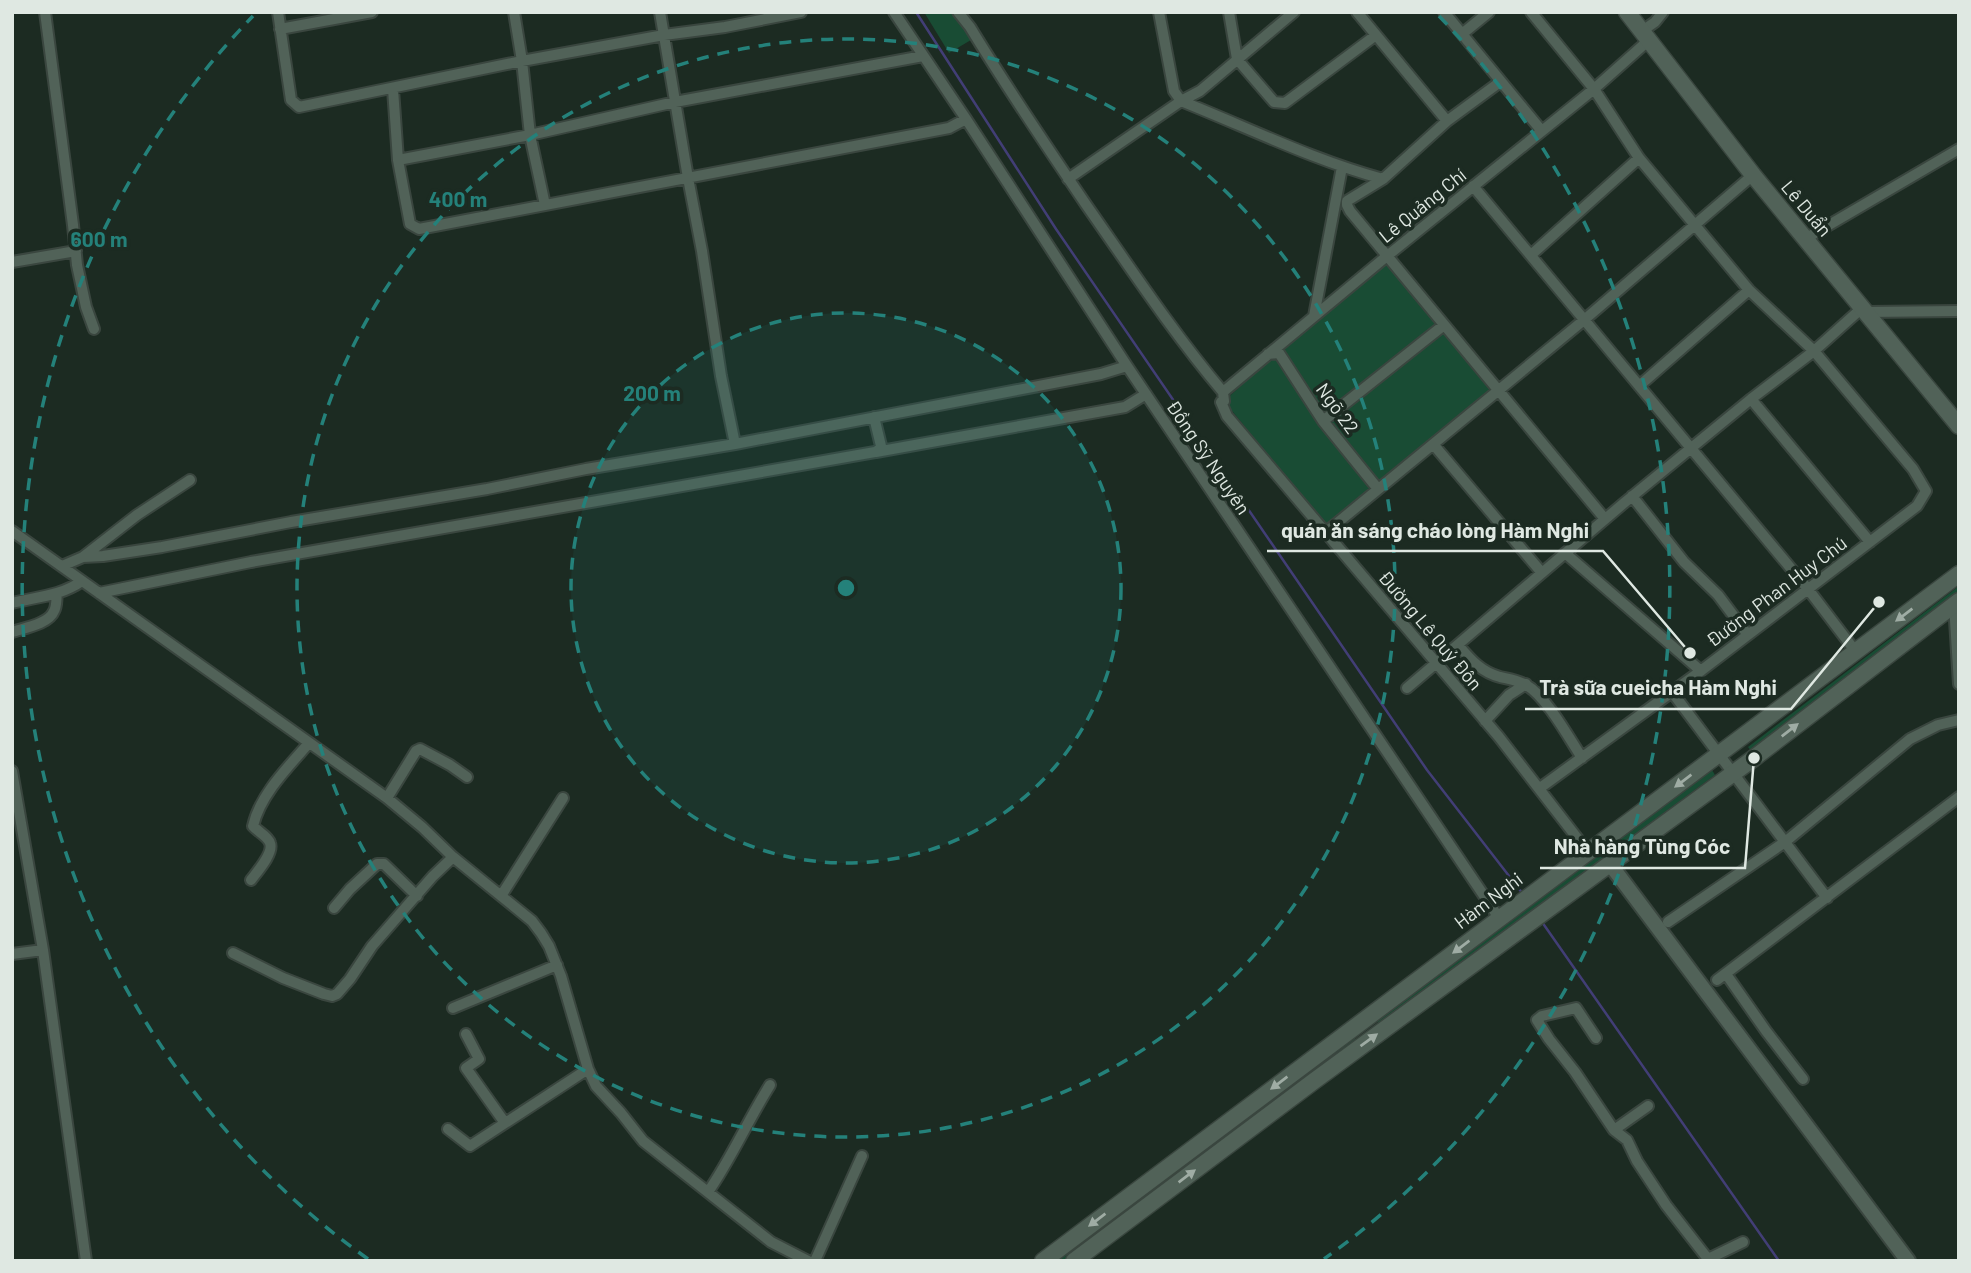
<svg xmlns="http://www.w3.org/2000/svg" width="1971" height="1273" viewBox="0 0 1971 1273" font-family="Barlow,sans-serif">
	<style>
		.green { fill: #194c34 }
		.lines { fill: none; stroke-linecap: round; stroke-linejoin: round }
		.stream { stroke: #423e76; stroke-width: 2.5 }
		.minor-casing { stroke: #3a463f; stroke-width: 14 }
		.tertiary-casing { stroke: #3a463f; stroke-width: 18 }
		.secondary-casing { stroke: #3a463f; stroke-width: 19 }
		.minor { stroke: #516258; stroke-width: 10 }
		.tertiary { stroke: #516258; stroke-width: 14 }
		.secondary { stroke: #516258; stroke-width: 16 }
		.oneway { fill: #9faca4 }
		.ring { fill: none; stroke: #24817a; stroke-width: 3.5; stroke-dasharray: 12 9 }
		.labels { text-anchor: middle; dominant-baseline: central; stroke-width: 7; stroke-linejoin: round; paint-order: stroke }
		.street-label { font-size: 19px; fill: #dfe8e2; stroke: #1c2b22 }
		.centre { fill: #24817a; stroke: #1c2b22; stroke-width: 3.5 }
		.ring-label { font-size: 21px; text-anchor: middle; font-weight: bold; fill: #24817a; stroke: #1c2b22; stroke-width: 7; stroke-linejoin: round; paint-order: stroke }
		.leader { fill: none; stroke: #dfe8e2; stroke-width: 2.5 }
		.callout-dot { fill: #dfe8e2; stroke: #1c2b22; stroke-width: 2.5 }
		.callout-label { font-size: 21px; text-anchor: middle; font-weight: bold; fill: #dfe8e2; stroke: #1c2b22; stroke-width: 7; stroke-linejoin: round; paint-order: stroke }
	</style>
	<rect width="100%" height="100%" fill="#1c2b22"/>
	<path class="green" d="M924 12H953L976 37 949 53Z
		M1384 258 1495 392 1326 527 1224 401Z
		M1959 586V594L1752 752 1748 747Z
		M1712 770 1715 775 1379 1024 1375 1019Z
		M1354 1038 1358 1043 1066 1261H1055Z"/>
	<g class="lines">
		<path class="stream" d="M916 12 1056 229 1427 770 1523 894
			M1542 922 1779 1261"/>
		<g class="minor-casing">
			<path id="minor" d="M45 12 73 225 77 265 86 307 94 329
				M278 12 291 100 299 107 522 61 664 35 725 27 801 12
				M514 12 522 61 530 135 545 205
				M660 12 688 178 702 251 721 376 735 444
				M894 12 966 119 1127 366 1499 918
				M958 12 970 27C1007 88 1047 147 1087 206 1131 269 1174 334 1223 392
				M1159 12 1174 91 1181 101
				M1229 12 1237 59 1274 102 1285 103 1376 35
				M1357 12 1447 121
				M1444 12 1541 130
				M1531 12 1594 89 1639 158 1749 290 1814 351 1913 469 1926 491 1917 506 1698 673 1540 788
				M280 29 372 12
				M1642 31 1655 22 1663 12
				M1462 34 1489 12
				M1500 82 1447 121 1383 179 1347 201V205L1350 211 1605 519
				M393 89 398 160 410 224 419 229 949 128 966 119
				M1181 101C1249 128 1313 160 1383 179
				M398 160 530 135 675 102 923 56
				M1068 179 1181 101 1200 91 1294 12
				M1473 186 1808 589 1856 652
				M1805 239 1959 149
				M1531 255 1639 158
				M12 262 76 251
				M1866 312 1959 311
				M1314 316 1342 167
				M1268 354 1279 353 1323 421 1378 489
				M1639 386 1749 290
				M1751 399 1870 542
				M1323 421 1444 325
				M1433 444 1542 573
				M876 452 1125 407 1146 394
				M1632 496 1684 562 1718 595 1748 635
				M12 531 387 798 422 827 453 857 532 921 541 933 549 946 561 976 588 1069 596 1086 621 1113 643 1141 771 1242 808 1261
				M1325 533 1584 320 1753 175
				M1565 553 1701 671
				M83 557 137 515 190 480
				M62 566 83 557 103 556 162 547 291 522 487 489 586 469 735 444 1101 374 1127 366
				M99 593 251 562 875 452 880 449 881 446 874 417
				M12 603C36 597 61 596 82 581
				M1954 604 1959 684
				M12 632C24 628 49 624 54 611 57 606 56 599 57 594
				M1458 645C1471 660 1481 672 1500 677 1509 679 1518 680 1526 685 1546 696 1569 738 1582 758
				M1407 688 1624 503 1751 399 1814 351 1862 308
				M1672 692 1827 898
				M1485 721 1509 695 1526 684
				M12 771 43 950 86 1261
				M387 798 416 751 420 749 450 765 467 777
				M1588 852 1499 737 1227 416 1221 402 1224 401 1223 392 1235 382 1387 256 1594 89 1649 40
				M251 880C257 872 274 853 270 843 268 836 258 832 253 826 260 795 288 767 309 743
				M501 896 563 798
				M334 908 350 889 377 864H384L417 896
				M1668 922 1785 842 1910 739 1938 725 1959 720
				M233 953 283 978 324 994 332 996 337 994 350 979 372 946 433 876 453 857
				M12 954 43 950
				M1726 974 1766 1031 1803 1079
				M1717 980 1959 797
				M453 1008 557 965
				M466 1034 479 1059 466 1068 505 1123
				M1596 1038 1576 1008 1542 1016 1537 1020 1549 1039 1575 1072 1614 1130 1648 1106
				M448 1129 470 1146 588 1069
				M1614 1130 1627 1140 1637 1161 1666 1205 1708 1259
				M708 1192C731 1159 748 1120 770 1085
				M815 1261 862 1156
				M1709 1261 1708 1259 1743 1242"/>
		</g>
		<g class="tertiary-casing">
			<path id="tertiary" d="M1610 864 1908 1261"/>
		</g>
		<g class="secondary-casing">
			<path id="secondary" d="M1627 12 1753 175 1959 426
				M1043 1261 1959 574
				M1074 1261 1314 1081 1754 758 1959 601"/>
		</g>
		<use href="#minor" class="minor"/>
		<use href="#tertiary" class="tertiary"/>
		<use href="#secondary" class="secondary"/>
	</g>
	<defs><path id="oneway-solid" d="M-6-.8H1V-3.2L6.5 0L1 3.2V.8H-6Z" transform="scale(1.75)"/></defs>
	<g class="oneway">
		<use href="#oneway-solid" transform="translate(1904 615) rotate(143)"/>
		<use href="#oneway-solid" transform="translate(1790 730) rotate(-38)"/>
		<use href="#oneway-solid" transform="translate(1683 781) rotate(143)"/>
		<use href="#oneway-solid" transform="translate(1461 947) rotate(143)"/>
		<use href="#oneway-solid" transform="translate(1369 1040) rotate(-36)"/>
		<use href="#oneway-solid" transform="translate(1279 1083) rotate(143)"/>
		<use href="#oneway-solid" transform="translate(1187 1176) rotate(-37)"/>
		<use href="#oneway-solid" transform="translate(1097 1220) rotate(143)"/>
	</g>
	<circle cx="846" cy="588" r="275" fill="#24817a" fill-opacity=".12"/>
	<g class="ring">
		<circle cx="846" cy="588" r="275"/>
		<circle cx="846" cy="588" r="549"/>
		<path d="M368 1259A824 824 0 0 1 253 16M1439 16A824 824 0 0 1 1324 1259"/>
	</g>
	<g class="labels">
		<g class="street-label">
			<text transform="translate(1422 205) rotate(-39)">Lê Quảng Chí</text>
			<text transform="translate(1807 208) rotate(50)">Lê Duẩn</text>
			<text transform="translate(1338 408) rotate(54)">Ngõ 22</text>
			<text transform="translate(1209 457) rotate(56)">Đồng Sỹ Nguyên</text>
			<text transform="translate(1776 591) rotate(-37)">Đường Phan Huy Chú</text>
			<text transform="translate(1431 630) rotate(50)">Đường Lê Quý Đôn</text>
			<text transform="translate(1488 900) rotate(-37)">Hàm Nghi</text>
		</g>
	</g>
	<circle cx="846" cy="588" r="10" class="centre"/>
	<g class="ring-label">
		<text x="458" y="207">400 m</text>
		<text x="99" y="247">600 m</text>
		<text x="652" y="401">200 m</text>
	</g>
	<path class="leader" d="M1690 653L1603 551H1267M1879 602L1791 709H1525M1754 758L1745 868H1540"/>
	<g class="callout-dot">
		<circle cx="1690" cy="653" r="7"/>
		<circle cx="1879" cy="602" r="7"/>
		<circle cx="1754" cy="758" r="7"/>
	</g>
	<g class="callout-label">
		<text x="1435" y="538">quán ăn sáng cháo lòng Hàm Nghi</text>
		<text x="1658" y="695">Trà sữa cueicha Hàm Nghi</text>
		<text x="1642" y="854">Nhà hàng Tùng Cóc</text>
	</g>
	<rect width="1971" height="1273" fill="none" stroke="#dfe8e2" stroke-width="28"/>
</svg>
